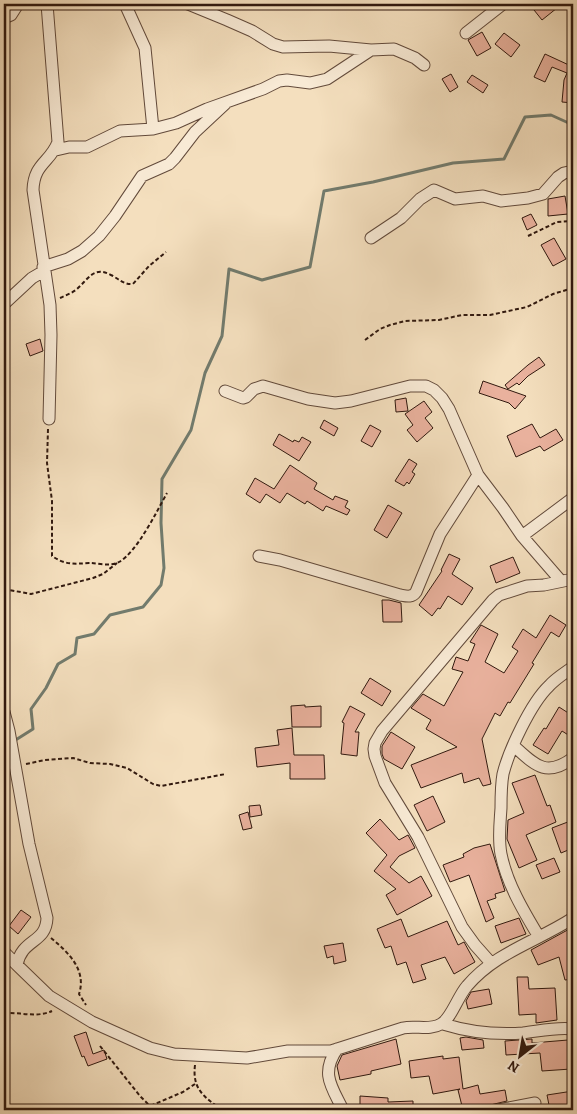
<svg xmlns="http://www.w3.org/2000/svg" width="577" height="1114" viewBox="0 0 577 1114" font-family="Alegreya,serif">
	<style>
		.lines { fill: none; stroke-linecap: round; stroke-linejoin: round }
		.stream { stroke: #727b6d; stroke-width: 3 }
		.building { fill: #e9b19d; stroke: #31190f }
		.minor-casing { stroke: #624a3b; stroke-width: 13 }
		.path { stroke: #31190f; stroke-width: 2; stroke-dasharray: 4 2.5; stroke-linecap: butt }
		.minor { stroke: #f8ead5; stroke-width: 11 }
	</style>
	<rect width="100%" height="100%" fill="#f4dfbe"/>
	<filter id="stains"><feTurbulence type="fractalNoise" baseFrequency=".004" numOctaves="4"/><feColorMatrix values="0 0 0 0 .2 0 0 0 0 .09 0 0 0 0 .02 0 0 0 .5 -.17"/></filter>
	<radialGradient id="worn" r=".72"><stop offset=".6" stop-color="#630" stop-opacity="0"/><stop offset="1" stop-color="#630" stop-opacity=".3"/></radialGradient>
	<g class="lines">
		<path class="stream" d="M14 741 33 729 31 709 46 688 58 664 75 654 77 638 94 634 110 615 143 607 161 585 164 568 161 523 162 479 191 430 205 373 222 336 229 269 262 280 310 267 324 191 373 182 453 163 504 159 525 117 551 115 573 125"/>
	</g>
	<path class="building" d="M543 4H562L542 20 534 10Z
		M482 32 491 48 477 56 468 40Z
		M504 33 520 45 511 57 495 44Z
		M545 54 571 66 573 60V103L562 102 564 80 567 73 552 67 545 82 534 77Z
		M451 74 458 87 450 92 442 79Z
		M472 75 488 85 483 93 467 82Z
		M565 196 568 214 548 216V199Z
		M531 214 537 225 527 230 522 218Z
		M554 238 566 259 553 266 541 245Z
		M40 339 43 351 30 356 26 344Z
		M539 357 545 365 528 376 519 385 517 383 508 389 505 385 528 365Z
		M483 381 526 396 515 409 509 403 479 393Z
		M406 398 408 411 396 412 395 400Z
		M424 401 432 412 425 418 433 428 417 442 407 430 413 425 405 414Z
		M324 420 338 428 334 436 320 428Z
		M532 424 540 438 556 429 563 440 544 451 540 446 516 457 507 436Z
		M370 425 381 431 372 447 361 441Z
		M279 434 293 442 294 440 299 442 302 437 311 442 299 461 273 445Z
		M409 459 417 464 412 472 415 474 409 484 407 482 404 486 395 481Z
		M290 465 317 483 314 489 333 500 335 496 348 501 345 507 350 510 347 515 326 506 323 511 307 501 305 504 287 493 280 503 266 494 260 503 246 494 255 478 274 489Z
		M388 505 402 513 387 538 374 530Z
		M449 554 460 559 452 574 473 588 462 605 448 596 440 609 438 608 432 616 419 605 442 571 441 570Z
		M513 557 520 573 496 583 490 566Z
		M382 600H389L401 603 402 622H383Z
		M550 615 566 625 559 637 551 632 532 663 534 664 510 703 508 702 500 716 495 713 482 739 491 784 483 786 479 778 464 783 462 773 421 788 411 765 457 747 426 729 431 720 411 708 423 694 444 706 463 672 452 669 456 657 468 661 475 644 470 642 481 625 498 634 485 662 504 673 518 651 512 647 523 629 536 638Z
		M370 678 391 691 382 706 361 693Z
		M305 705V707L321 706V727H292L291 706Z
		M350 706 365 714 355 732H359L357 756 341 754 344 723 342 722Z
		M559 707 573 716V738L562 731 548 754 533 745 544 728 546 729Z
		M292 728 294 755H324L325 779H290V763L257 767 255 748 279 745 277 730Z
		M391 732 415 747 402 769 384 759 382 754V746Z
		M535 775 547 806 550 805 556 822 526 835 537 860 519 868 507 839 508 820 524 813 512 783Z
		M433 796 445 822 427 831 414 805Z
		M260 805 262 815 250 817 249 806Z
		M248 812 252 828 243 830 239 815Z
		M380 819 399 840 408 835 415 848 399 856 390 867 409 883 421 876 432 896 397 915 386 895 396 889 374 871 387 855 366 833Z
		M573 820V848L561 853 552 828Z
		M490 844 505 891 495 894 496 898 487 901 494 918 486 922 469 875 450 882 443 865 464 857 463 854 474 848Z
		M554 858 560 872 542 879 536 865Z
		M21 910 31 917 18 934 9 926Z
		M519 918 526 934 501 943 495 926Z
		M401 919 408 937 447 921 458 945 464 942 475 962 454 974 445 957 421 965 426 979 413 983 406 962 397 965 391 946 385 948 377 929Z
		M573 927V979L565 980 559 957 538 965 531 950Z
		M343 943 346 961 334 964 333 956 327 958 324 946Z
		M517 977H528L529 989 555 988 557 1020 536 1023V1014L519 1015Z
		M489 989 492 1004 468 1009 466 1001 471 992Z
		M86 1032 93 1054 104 1050 107 1059 88 1066 84 1056 82 1057 74 1036Z
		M466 1037 483 1040 484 1048 462 1050 460 1038Z
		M396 1039 401 1064 371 1071V1074L340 1080 337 1066 342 1055Z
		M532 1039V1043L568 1040 571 1069 542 1071 540 1053 506 1055 505 1041Z
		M443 1056V1059L459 1057 463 1089 478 1085 480 1094 505 1090 507 1101 482 1107 483 1110H463L458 1090 460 1089 433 1094 429 1076 411 1078 409 1061Z
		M573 1091V1110H550L547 1095Z
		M360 1096 388 1098V1102L413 1101V1110L360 1108Z"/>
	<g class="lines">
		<g class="minor-casing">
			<path id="minor" d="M47 4 58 142C50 163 34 163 33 190L50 305 51 335 49 419
				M125 4 145 48 153 129
				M188 4 227 20 252 31 273 44 283 47 329 46 371 50 394 49 415 58 424 65
				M4 18 11 15 18 4
				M466 33 503 4
				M56 150 69 147H87L120 131 153 129 176 123 207 109 263 89 279 81 287 80 310 83 327 79 371 50
				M371 238 401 218 420 199 434 190 455 199 483 196 501 201 528 198 543 194 558 177 564 173 573 171
				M43 267 68 259 82 251 99 236 115 216 142 176 169 164 175 158 195 132 225 104
				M4 304 32 278 44 271
				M225 391 243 398 246 397 254 389 263 386 308 399 335 403 351 401 410 386H426L434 390 442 398 449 409 478 475 503 508 522 536 561 581
				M522 536 573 498
				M259 556 280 560 400 595C406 596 412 598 416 592L440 534 478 475
				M4 712 9 731 29 844 47 918C46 944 22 938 17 965L49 996 92 1022 150 1048 174 1054 247 1058 288 1051H331L403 1028C416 1025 429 1031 441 1024 451 1019 458 996 467 986 496 952 536 942 573 918
				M514 746C535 765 546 778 573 758
				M539 937C524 912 507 884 501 854 498 839 500 824 501 808 501 797 501 785 503 774 509 750 531 703 549 686 556 678 565 673 573 667
				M4 952 17 965
				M491 963 475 945 462 927 418 837 385 783 375 756 374 749 375 743 382 731 493 600 499 595 527 586 544 585 573 579
				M443 1024C469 1032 496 1035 523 1033 540 1031 556 1027 573 1029
				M337 1049C320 1074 332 1087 343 1110
				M498 1110 535 1103"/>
		</g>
		<path class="path" d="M528 236 557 222 573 221
			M60 298C66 295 73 293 78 288 89 278 94 266 111 275 119 279 124 285 133 284L149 266 166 252
			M365 340 380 329 390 325 405 321 439 320 462 315H490L527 307 553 294 573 288
			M48 429 47 463 52 501V556C65 565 74 564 89 563 98 563 110 567 119 562 137 552 157 511 167 493
			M4 589 31 594 93 578 103 574 117 563
			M26 764 45 760 73 758 90 763 110 764 127 768 153 784 161 786 226 774
			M51 938C68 952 87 970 79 994L86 1005
			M4 1013C20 1012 37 1018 52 1011
			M100 1046 140 1096 150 1106
			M195 1065C192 1089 204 1097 222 1110
			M146 1110 150 1106 183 1092 195 1084"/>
		<use href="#minor" class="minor"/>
	</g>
	<rect width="577" height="1114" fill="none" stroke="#f4dfbe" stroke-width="20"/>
	<rect x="5" y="5" width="567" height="1104" fill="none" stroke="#31190f" stroke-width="2.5"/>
	<rect x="10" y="10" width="557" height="1094" fill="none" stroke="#31190f"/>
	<g transform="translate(520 1056) rotate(211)" stroke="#f8ead5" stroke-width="4" paint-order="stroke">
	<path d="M0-4L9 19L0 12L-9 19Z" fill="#31190f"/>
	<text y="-8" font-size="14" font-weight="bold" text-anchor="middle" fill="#31190f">N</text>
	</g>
	<rect width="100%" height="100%" filter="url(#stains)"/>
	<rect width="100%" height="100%" fill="url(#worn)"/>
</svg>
